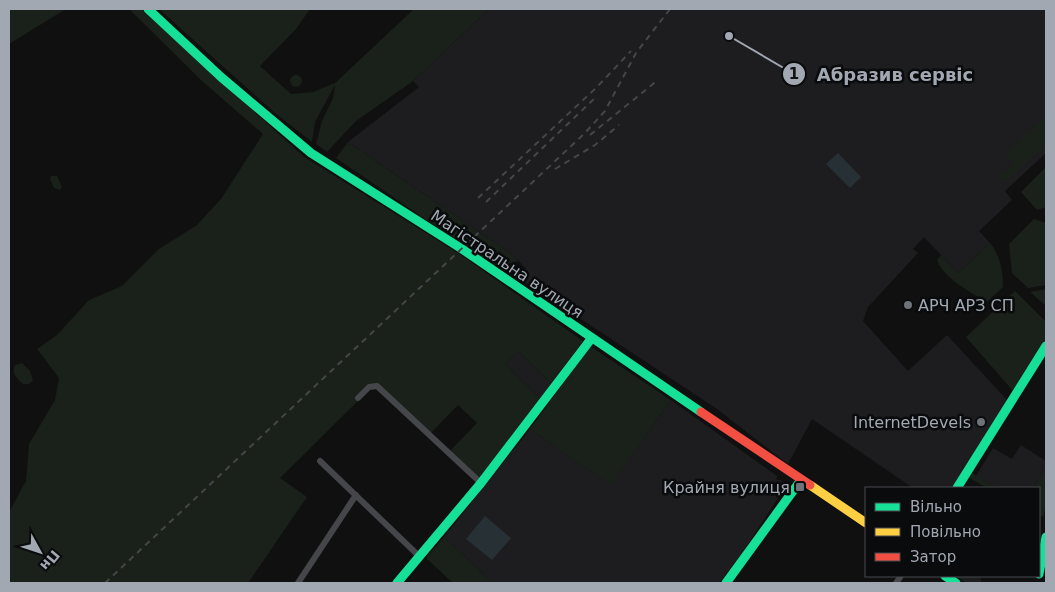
<svg xmlns="http://www.w3.org/2000/svg" width="1055" height="592" viewBox="0 0 1055 592" font-family="'DejaVu Sans',sans-serif">
	<style>
		.built { fill: #1d1d1f }
		.green { fill: #1a201a }
		.water { fill: #273035 }
		.lines { fill: none; stroke-linecap: round; stroke-linejoin: round }
		.street { stroke: #444649; stroke-width: 6 }
		.fast { stroke: #16e098; stroke-width: 9 }
		.slow { stroke: #ffcf43; stroke-width: 9 }
		.jam { stroke: #f24e42; stroke-width: 9 }
		.rail { stroke: #454649; stroke-width: 2; stroke-dasharray: 6 5; stroke-linecap: butt }
		.poi-dot { fill: #6e7379; stroke: #0a0b0c; stroke-width: 2 }
		.labels { text-anchor: middle; dominant-baseline: central; stroke-width: 5; stroke-linejoin: round; paint-order: stroke }
		.street-label { font-size: 16px; fill: #a1a8b2; stroke: #0a0b0c }
		.poi-label { font-size: 16px; fill: #a1a8b2; stroke: #0a0b0c; text-anchor: end }
		.leader { fill: none; stroke: #a1a8b2; stroke-width: 2 }
		.callout-dot { fill: #a1a8b2; stroke: #0a0b0c; stroke-width: 2 }
		.mark-label { font-size: 15px; text-anchor: middle; font-weight: bold; fill: #111 }
		.callout-label { font-size: 18px; text-anchor: middle; font-weight: bold; fill: #a1a8b2; stroke: #0a0b0c; stroke-width: 5; stroke-linejoin: round; paint-order: stroke }
	</style>
	<rect width="100%" height="100%" fill="#101010"/>
	<path class="built" d="M489 9H1046V153L1005 191 1012 200 979 231 990 243 958 273 924 237 913 249 918 253 868 307 863 321 908 371 947 335 1007 400 952 488H913L812 419 788 464 717 409 578 317 579 314 573 310 571 313 523 281V272L526 269 513 255 348 142 419 87 413 81Z
		M518 351 551 383 540 398 505 364Z
		M671 400 777 476 776 479 788 483 742 553 719 583H493L444 537 530 429 611 484Z
		M1021 445 1046 461V466L1033 488H993L994 487 976 476 993 448 1012 459Z
		M956 576H980L982 583H967Z"/>
	<path class="green" d="M9 9H66L9 44Z
		M129 9H141L303 156 461 255 583 341 551 383 518 351 505 364 540 398 480 479 449 452 477 423 458 405 430 434 378 384H368L356 396 359 400 280 478 307 497 248 583H9V512L26 481 29 444 55 400 59 378 37 349 57 335 89 300 122 286 159 249 197 225 221 199 263 134 202 81Z
		M159 9H310L296 29 260 66 291 94 313 92 335 83 414 9H489L413 81 356 121 327 152 316 144 322 121 333 98 335 85 315 122 312 142 275 113Z
		M290 81a6 6 0 1 1 12 0a6 6 0 1 1-12 0Z
		M1046 115V144L1005 183 999 177 1014 163 1006 154Z
		M348 142 513 255 518 261 497 268 336 158Z
		M1046 167V207L1037 210 1021 192Z
		M51 176H57L62 187 60 190 54 188 50 179Z
		M1034 219 1046 223V285L1028 288 1012 273 1009 244Z
		M990 243C1000 254 1003 272 1003 287L987 302C971 292 944 279 937 260L941 255 958 273Z
		M1046 289V306L1030 292Z
		M1015 291 1046 322V340L1013 391 966 337Z
		M590 346 671 400 611 485 530 429Z
		M22 363 30 371 33 380 29 384H23C17 378 11 374 15 365Z
		M1046 466V505L1043 517 1039 515V488H1033Z
		M971 472 994 487 993 488H987L968 477Z
		M444 537 493 583H453L426 558Z"/>
	<path class="water" d="M838 153 861 177 850 188 826 164Z
		M485 516 511 538 492 560 466 539Z"/>
	<g class="lines">
		<path class="street" d="M358 398 369 387 377 386 481 483
			M320 461 420 557
			M298 583 356 495
			M896 583 901 576"/>
		<path class="fast" d="M148 9 221 77 311 153 462 249 701 412
			M957 488 1046 346
			M1039 574 1046 537
			M945 576 956 583
			M397 583 481 483 591 339
			M726 583 801 480"/>
		<path class="slow" d="M810 485 866 523"/>
		<path class="jam" d="M701 412 810 485"/>
		<path class="rail" d="M590 135 658 80
			M555 169 595 145 619 125
			M478 198 597 87 631 51
			M486 202 596 97
			M105 583 585 133 605 111 636 53 670 9"/>
	</g>
	<g class="poi-dot">
		<circle cx="908" cy="305" r="5"/>
		<circle cx="981" cy="422" r="5"/>
		<rect x="795" y="482" width="10" height="10" rx="2.5"/>
	</g>
	<g class="labels">
		<g class="street-label">
			<text transform="translate(507 264) rotate(34)">Магістральна вулиця</text>
		</g>
		<g class="poi-label">
			<text x="918" y="305" text-anchor="start">АРЧ АРЗ СП</text>
			<text x="971" y="422">InternetDevels</text>
			<text x="790" y="487">Крайня вулиця</text>
		</g>
	</g>
	<path class="leader" d="M729 36L794 74"/>
	<g class="callout-dot">
		<circle cx="729" cy="36" r="5"/>
		<circle cx="794" cy="74" r="12"/>
	</g>
	<g class="mark-label">
		<text x="794" y="79">1</text>
	</g>
	<g class="callout-label">
		<text x="895" y="81">Абразив сервіс</text>
	</g>
	<rect width="1055" height="592" fill="none" stroke="#a1a8b2" stroke-width="20"/>
	<rect x="865" y="487" width="175" height="90" fill="#0a0b0c" stroke="#464a4e"/>
	<rect x="875" y="503" width="25" height="8" fill="#16e098" stroke="#464a4e"/>
	<text x="910" y="512" font-size="15" fill="#a1a8b2">Вільно</text>
	<rect x="875" y="528" width="25" height="8" fill="#ffcf43" stroke="#464a4e"/>
	<text x="910" y="537" font-size="15" fill="#a1a8b2">Повільно</text>
	<rect x="875" y="553" width="25" height="8" fill="#f24e42" stroke="#464a4e"/>
	<text x="910" y="562" font-size="15" fill="#a1a8b2">Затор</text>
	<g transform="translate(40 552) rotate(130)" stroke="#0a0b0c" stroke-width="4" paint-order="stroke">
	<path d="M0-4L9 19L0 12L-9 19Z" fill="#a1a8b2"/>
	<text y="-8" font-size="14" font-weight="bold" text-anchor="middle" fill="#a1a8b2">Пн</text>
	</g>
</svg>
